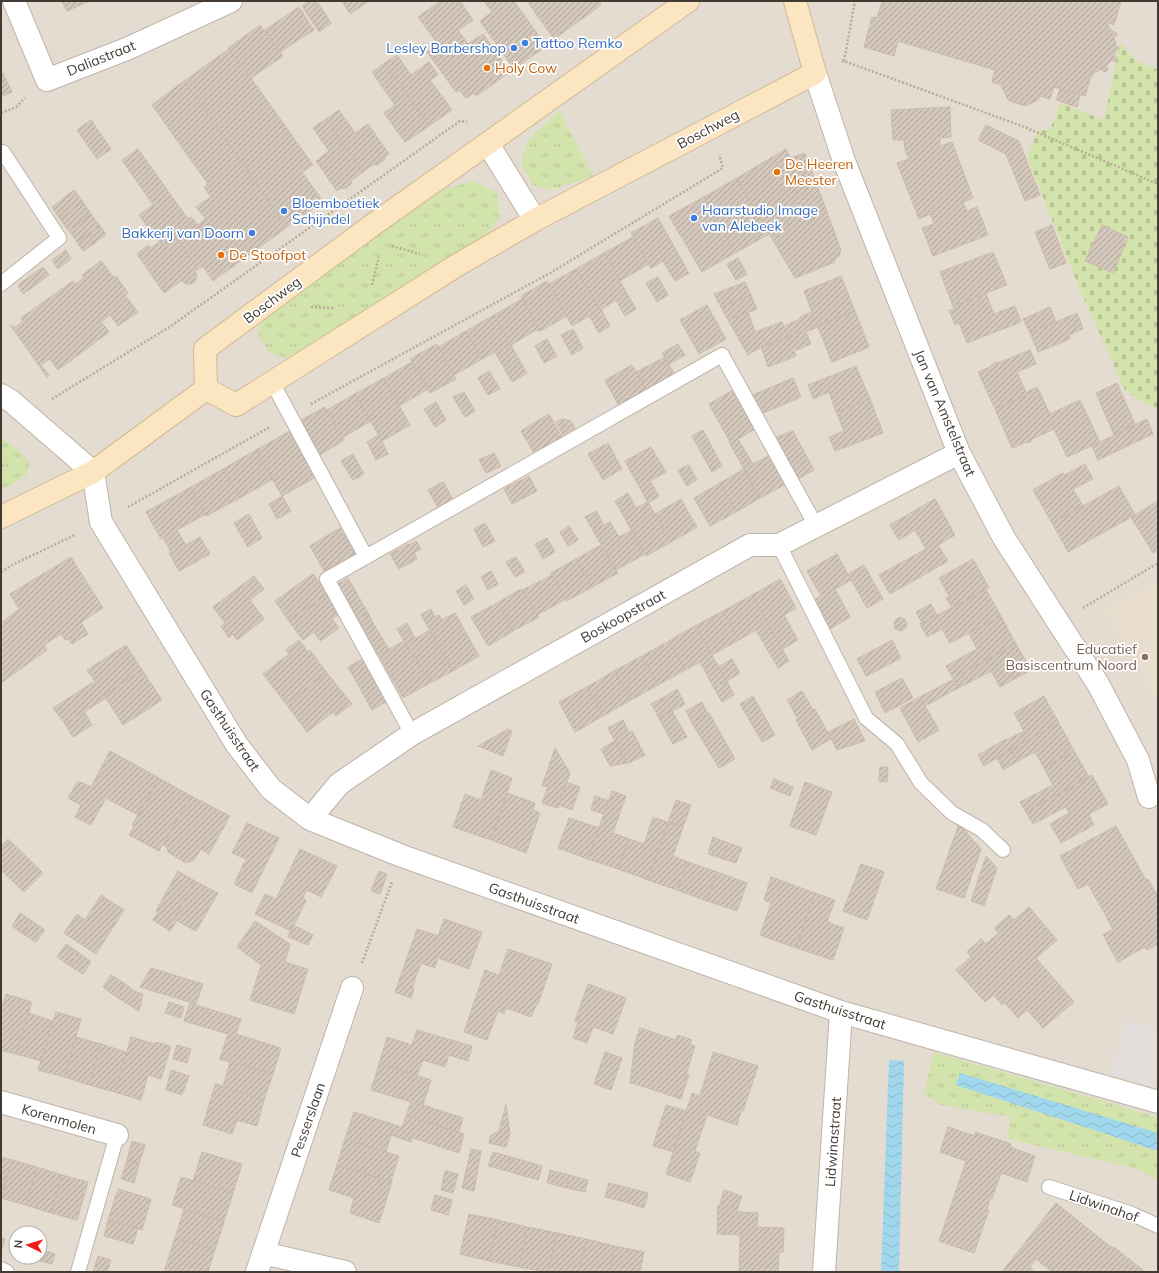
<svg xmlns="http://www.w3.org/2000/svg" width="1159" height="1273" viewBox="0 0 1159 1273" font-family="Mulish,sans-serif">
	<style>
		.residential { fill: #e4dbd1; fill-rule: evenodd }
		.education { fill: #e9ddcd }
		.grass { fill: url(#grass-tufts) }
		.cemetery { fill: url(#cemetery-stones) }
		.parking { fill: #e1dedb }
		.water { fill: url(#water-waves) }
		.building { fill: url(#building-hatch); stroke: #ccbbac }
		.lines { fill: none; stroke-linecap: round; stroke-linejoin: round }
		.lane-casing { stroke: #beb4a9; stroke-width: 16 }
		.street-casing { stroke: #beb4a9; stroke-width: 24 }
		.secondary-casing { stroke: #d2ba96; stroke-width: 24 }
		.path { stroke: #bcaa98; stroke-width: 2.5; stroke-dasharray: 2 2; stroke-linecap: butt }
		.lane { stroke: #fff; stroke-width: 14 }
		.street { stroke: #fff; stroke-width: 22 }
		.secondary { stroke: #fce6c1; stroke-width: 22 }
		.shop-dot { fill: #3f7fe0; stroke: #fff; stroke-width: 1.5 }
		.food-dot { fill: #e8710a; stroke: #fff; stroke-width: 1.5 }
		.education-dot { fill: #8d6e63; stroke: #fff; stroke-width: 1.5 }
		.labels { text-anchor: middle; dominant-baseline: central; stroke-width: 3.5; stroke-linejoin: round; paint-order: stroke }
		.shop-label { font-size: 14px; fill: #366cbe; stroke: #fff; text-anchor: start }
		.street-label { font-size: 14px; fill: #423a33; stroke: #fff }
		.food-label { font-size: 14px; fill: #c56008; stroke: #fff; text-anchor: start }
		.education-label { font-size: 14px; fill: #785e54; stroke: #fff; text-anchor: end }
	</style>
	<defs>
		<pattern id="grass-tufts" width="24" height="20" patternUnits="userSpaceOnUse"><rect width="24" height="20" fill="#d2e4ac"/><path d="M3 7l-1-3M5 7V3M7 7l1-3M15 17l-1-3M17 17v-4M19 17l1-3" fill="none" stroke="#b6c494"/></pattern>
		<pattern id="cemetery-stones" width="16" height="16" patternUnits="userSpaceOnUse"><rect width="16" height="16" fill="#d2e4ac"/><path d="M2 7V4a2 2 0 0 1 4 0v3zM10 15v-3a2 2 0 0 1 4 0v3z" fill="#b6c494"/></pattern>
		<pattern id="water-waves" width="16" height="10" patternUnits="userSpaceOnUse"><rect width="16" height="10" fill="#a0d7ec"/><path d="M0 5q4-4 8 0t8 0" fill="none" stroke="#8bb9cb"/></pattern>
		<pattern id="building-hatch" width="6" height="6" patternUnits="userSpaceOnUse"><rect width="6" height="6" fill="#d4c7bb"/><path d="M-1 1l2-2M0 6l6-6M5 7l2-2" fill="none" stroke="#aea399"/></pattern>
	</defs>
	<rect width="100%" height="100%" fill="#f0eae2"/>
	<path class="residential" d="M1 1H1158V1272H1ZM16 1233H40V1257H16Z"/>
	<path class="education" d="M1158 579V704L1106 610Z"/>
	<path class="grass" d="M559 110 593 176 551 190 533 185 521 163 528 141Z
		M473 181 497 193 500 218 477 246 291 359 268 352 258 334 261 317 436 192Z
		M1 437 19 451 30 463 25 477 1 490Z
		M934 1052 1158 1117V1180L1137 1169 1008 1139 1011 1117 940 1105 924 1093Z"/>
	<path class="cemetery" d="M1120 42 1136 61 1158 70V409L1140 400 1125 390 1079 287 1027 157 1038 130H1050L1060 103 1104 120Z"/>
	<path class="parking" d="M1127 1020 1158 1030V1088L1111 1073Z"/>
	<path class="water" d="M889 1060 904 1061 899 1272H881Z
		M960 1073 1158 1133V1151L956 1085Z"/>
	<path class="building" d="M62 1H89L67 11Z
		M309 1H317L331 23 319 32 302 6Z
		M342 1H369L350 14Z
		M438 1H460L473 20 458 30 468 44 483 34 510 72 476 96 474 93 466 98 459 90 456 92 427 52 438 44 418 17 439 2Z
		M484 1H514L546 46 514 69 480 21 492 12Z
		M527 1H598L601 5 554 39Z
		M885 1H1121L1114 25 1109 23 1108 26 1114 33 1116 32 1117 36H1114L1116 47H1119V50H1116L1114 57 1117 58 1115 62 1112 60 1106 66 1108 70 1104 72 1103 69 1093 73V76H1091L1085 96 1054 87 1050 99 1039 96V99L1026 106 1009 101 1002 88V85L992 82 995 70 898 41 894 56 864 47 872 17 877 18 882 2 885 3Z
		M299 7 314 30 280 52 265 30Z
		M260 25 283 56 251 78 228 48Z
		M229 49 250 79 251 78 313 165 302 172 323 201 287 227 184 81Z
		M397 55 411 75 429 62 438 75 430 80 452 110 429 126 385 63Z
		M385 63 429 126 405 142 384 113 395 105 372 72Z
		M1 69 12 92 1 97Z
		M184 81 287 227 213 281 203 266 198 269 175 236 163 245 153 234 139 215 153 205 122 160 138 149 188 219 191 217 198 225 206 219 196 207 211 197 204 187 208 184 152 105Z
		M1060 89 1080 95 1077 107 1056 100Z
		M950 107 951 137 940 138V143L941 146 952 142 973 198 963 202 967 211 977 207 988 235 933 256 922 228 934 224 930 214 919 219 897 163 909 159 905 150 904 140H893L891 110Z
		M339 110 355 133 368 124 389 154 386 156 384 160 378 165 374 164 363 172 326 119Z
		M326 119 363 172 352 180 351 184 345 189 341 188 337 191 316 161 329 151 313 128Z
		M91 120 111 149 97 159 77 130Z
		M986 125 1019 141 1040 195 1025 201 1006 154 978 140Z
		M786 149 791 158 805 153 841 250 839 256 834 260 835 262 795 278 737 178Z
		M737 178 769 234 735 253 704 197Z
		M74 190 83 202 60 219 52 207Z
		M704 197 735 253 702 272 669 216Z
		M83 202 91 214 69 231 60 219Z
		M91 214 100 226 77 242 69 231Z
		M658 218 689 273 675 281 663 261 651 268 631 233Z
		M1052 225 1066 263 1050 269 1035 232Z
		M1102 225 1128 237 1113 273 1085 261Z
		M100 226 106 234 95 243 88 234Z
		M88 234 95 243 83 251 77 242Z
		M175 236 198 269 195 271 197 276 195 281 191 284H186L181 281 164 293 137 254 148 245 151 248 160 242 163 245Z
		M633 237 649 264 620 281 604 253Z
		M66 250 71 259 58 269 52 260Z
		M993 252 1007 285 953 306 940 272Z
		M604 253 636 309 625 316 616 300 600 310 576 269Z
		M738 258 747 274 736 280 727 264Z
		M101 261 114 278 116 276 128 293 125 295 138 312 118 326 110 315 101 322 109 332 58 370 50 359 41 365 49 376 47 377 11 326 12 325 14 328 23 321 21 318 73 281 75 284 84 278 82 275Z
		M43 267 49 275 37 284 30 276Z
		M576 269 600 310 601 309 610 326 599 333 589 316 572 326 549 284Z
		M30 276 37 284 23 294 18 285Z
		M841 276 855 311 817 325 818 327 806 332 805 330 761 347 748 355 728 320 748 312 755 332 782 322 784 326 800 319V317L812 312 804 291Z
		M658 277 668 295 657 302 646 283Z
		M547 281 567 316 540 331 521 296Z
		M745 282 751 295 721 307 714 294Z
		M986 294 994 314 1015 306 1021 322 967 343 959 323 955 325 949 310 954 309 953 306Z
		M751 295 757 309 728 320 721 307Z
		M522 299 540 331 536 330 511 345 494 315Z
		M707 305 726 339 699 354 680 320Z
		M1050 307 1056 322 1030 333 1023 319Z
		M855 311 869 347 832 362 817 325Z
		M1077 313 1083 329 1069 335 1070 339 1038 352 1030 333Z
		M494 315 527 373 512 382 495 352 482 359 466 331Z
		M573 329 583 348 572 355 561 335Z
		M805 330 811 344 794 351 796 356 768 367 761 347Z
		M466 331 482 359 454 375 439 347Z
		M547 339 557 356 544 363 535 346Z
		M437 344 456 379 430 393 410 359Z
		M678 344 685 355 669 364 662 353Z
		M1030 350 1036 364 1017 372 1027 395 995 409 978 372 992 366 991 365 997 362 998 363Z
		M665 357 675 375 647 391 636 372Z
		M412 362 428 389 399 406 384 378Z
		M632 365 647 391 619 406 605 380Z
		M856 366 870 399 836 412 829 392 813 399 808 385Z
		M489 371 500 389 488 395 478 378Z
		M384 378 410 425 382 441 355 394Z
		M793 378 801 397 761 414 750 396Z
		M1117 383 1135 424 1114 435 1096 393Z
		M1037 387 1050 414 1080 400 1100 442 1067 457 1054 429 1032 439V441L1027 443 1026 442 1012 448 995 409 1027 395V392Z
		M733 390 755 429 738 439 753 464 770 455 786 484 760 498 729 442H730L709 404Z
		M464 392 475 411 465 417 453 397Z
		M355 394 371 421 343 437 327 410Z
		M870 399 883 433 835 451 829 437 844 431 836 412Z
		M436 402 446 420 435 427 424 409Z
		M325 407 344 440 318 456 299 421Z
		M549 414 562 437 534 453 521 431Z
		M562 419 571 421 575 428 563 435 556 422Z
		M1147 419 1153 434 1098 460 1092 446Z
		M703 430 722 466 712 472 692 436Z
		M290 431 316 477 282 496 256 450Z
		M793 431 814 470 798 479 774 438Z
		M379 435 388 454 376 460 367 442Z
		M608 443 622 469 603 480 588 454Z
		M651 447 666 472 650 481 659 496 648 503 625 461Z
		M256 450 273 479 240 498 223 469Z
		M494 453 501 466 486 473 479 460Z
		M353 454 364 474 353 480 341 461Z
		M1085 464 1093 479 1073 489 1083 506 1052 523 1033 490 1063 473 1065 475Z
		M689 465 697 480 687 486 678 470Z
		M223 469 240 498 206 516 191 487Z
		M744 469 760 498 736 512 720 483Z
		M529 476 537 491 512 504 504 489Z
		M443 482 455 503 440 511 428 490Z
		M720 483 736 512 710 526 694 498Z
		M1119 486 1135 515 1068 552 1052 523Z
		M191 487 206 514 177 530 186 545 200 537 210 554 179 571 169 553 171 552 163 538 161 539 146 512Z
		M628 493 636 508 648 502 671 542 646 556 615 501Z
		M282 496 291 511 277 519 269 504Z
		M681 499 697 527 671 542 655 514Z
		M935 499 955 535 938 545 948 561 890 594 879 575 926 549 915 530 899 540 890 525Z
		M1158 501V550L1153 553 1131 517Z
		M596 511 604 525 610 522 619 537 632 530 645 554 616 570 585 517Z
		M249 514 262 538 248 547 234 523Z
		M485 523 495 541 483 547 474 529Z
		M569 526 578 540 568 546 560 532Z
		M340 528 355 554 324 571 310 546Z
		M547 538 555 552 543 559 535 544Z
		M416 541 421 549 414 553 417 559 399 569 390 554 408 544 409 545Z
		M601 545 618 573 592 587 576 559Z
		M837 554 851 580 835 589 850 617 828 630 812 601 821 596 807 571Z
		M71 557 103 608 81 622 88 634 72 644 68 639 65 640 61 634 44 645 47 650 1 683V623L19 609 10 594Z
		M516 557 525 572 515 577 506 562Z
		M576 559 592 587 567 601 551 573Z
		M973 559 989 588 952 608 946 598 949 596 939 578Z
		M864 565 883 599 867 608 848 574Z
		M491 571 498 584 488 590 481 577Z
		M313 574 328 594 288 620 275 601Z
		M552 575 566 599 537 615 523 590Z
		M254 576 264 589 250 600 264 619 237 640 233 634 229 638 221 626 225 623 213 607Z
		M348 578 368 613 358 619 338 584Z
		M780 579 796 608 784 615 798 640 782 649 752 595Z
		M466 585 474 599 464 605 456 591Z
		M521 589 522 591 523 590 539 617 513 631 497 603Z
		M986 590 1001 616 950 643 942 629 927 637 920 624Z
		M328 594 342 613 332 619 339 628 320 641 314 632 303 640 288 620Z
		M752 595 789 661 778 668 756 630 739 640 723 611Z
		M497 603 513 631 488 646 471 617Z
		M931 604 937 615 920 624 922 623 916 612Z
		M431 609 435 617 439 615 442 620 455 613 479 656 453 671 421 615Z
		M723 611 739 640 712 655 695 626Z
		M368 613 374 625 365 631 358 619Z
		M1001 616 1016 644 953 678 946 666 977 649 969 633Z
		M899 617 905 619 907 626 902 631 895 629 894 622Z
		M407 623 415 638 406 644 397 629Z
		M374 625 389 649 404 641 413 656 414 655 430 683 403 698 365 631Z
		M695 626 727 681 714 688 700 662 685 670 669 641Z
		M430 630 453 671 430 683 414 655 413 656 406 644Z
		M299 640 308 652 310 650 327 673 286 704 263 674 289 654 286 650Z
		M892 640 901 658 866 676 857 659Z
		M669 641 685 670 658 685 642 656Z
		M1016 644 1031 670 1000 687 991 671 959 688 953 678Z
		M126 645 142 670 104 695 106 698 65 724 53 708 95 681 87 670Z
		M642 656 658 685 631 700 614 671Z
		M366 657 389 700 372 710 348 667Z
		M732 659 740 673 727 681 718 667Z
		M142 670 162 700 123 725 104 695Z
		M614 671 631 700 603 716 587 687Z
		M327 673 352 704 336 716 333 712 307 732 286 704Z
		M902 678 913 698 885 713 875 692Z
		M954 679 958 688 925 706 920 697Z
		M727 681 734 695 722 702 714 688Z
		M587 687 603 716 575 732 559 702Z
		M677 689 685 704 672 711 664 697Z
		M802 691 813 710 815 709 831 739 812 750 796 720 798 719 787 700Z
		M753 696 775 735 762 742 740 704Z
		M1044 696 1059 723 1011 749 984 766 978 755 1006 739V740L1024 731 1014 713Z
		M664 697 672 711 659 718 651 704Z
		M920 697 939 730 918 742 900 708Z
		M702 702 708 714 692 723 686 711Z
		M84 711 92 725 73 737 65 724Z
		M672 711 687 737 673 744 659 718Z
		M709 713 735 759 719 768 692 723Z
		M854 719 865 741 837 750 828 732Z
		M623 720 629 733 632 731 645 755 629 763H627L608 728Z
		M1059 723 1074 751 1044 768 1035 752 1018 761 1011 749Z
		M508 729 512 731 503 756 478 746Z
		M615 741 627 763 610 766 601 749Z
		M555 748 570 773 558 808 542 803 548 787 542 786Z
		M1011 749 1018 761 1003 770 997 758Z
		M110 751 159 778 138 815 106 798 91 825 75 817 81 805 68 798 78 781 91 787Z
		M1074 751 1089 777 1026 812 1020 802 1053 785 1044 768Z
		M880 767H888L887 782 879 781Z
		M491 770 512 778 491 840 453 827 465 794 481 800Z
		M1092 775 1108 804 1089 814 1094 825 1061 843 1050 824 1069 813 1066 807 1033 824 1026 812Z
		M159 778 191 796 159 851 129 835 134 826 132 825Z
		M774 779 793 787 790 796 770 788Z
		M566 782 580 787 572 810 559 805Z
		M805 782 832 792 816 835 790 826Z
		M612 791 626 796 613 833 629 839 618 869 588 859Z
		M507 793 535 803 533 810 540 813 526 853 491 840Z
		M191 796 230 816 209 854 201 849 194 860 186 863 168 852 167 847 163 845Z
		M595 796 609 801 604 814 591 810Z
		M676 800 691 805 683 827 668 822Z
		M653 817 668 822 648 880 618 869 629 839 644 844Z
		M569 818 599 828 588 859 558 848Z
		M668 822 683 827 673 856 688 862 677 890 648 880Z
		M247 823 279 838 252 893 234 884 246 859 232 853Z
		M959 824 981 849 964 898 936 889Z
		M1116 826 1146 880 1148 879 1158 897V944L1147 950 1145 947 1118 962 1103 935 1113 929 1088 884 1078 889 1060 856Z
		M713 837 728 843 723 859 708 854Z
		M8 839 43 873 24 892 1 870V846Z
		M728 843 742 848 736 863 723 859Z
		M300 849 337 866 321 897 307 890 303 897 306 901 291 931 255 914 265 894 276 899Z
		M986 856 997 868 984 906 971 901Z
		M688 862 717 872 707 901 677 890Z
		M861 864 884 872 867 920 843 911Z
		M178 871 195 881 174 919 177 920 170 931 153 920 158 912 156 911Z
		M379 871 387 874 380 894 371 891Z
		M717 872 747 883 737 911 707 901Z
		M771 877 815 893 796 948 760 935 771 903 764 900Z
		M195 881 218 893 196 931 174 919Z
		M815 893 835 900 827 922 844 928 833 960 796 948Z
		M101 895 124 910 96 954 64 933 77 914 85 920Z
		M1029 907 1057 940 1036 958 1074 1002 1043 1028 1027 1010 1018 1018 1005 1003 1002 1005 994 995 985 1002 956 970 971 957 967 952 981 939 986 944 999 933 994 928 1009 915 1014 920Z
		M20 913 32 921 23 934 12 926Z
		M444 919 482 932 469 969 438 958 435 968 421 963 412 988 414 989 411 998 395 992 417 929 438 936Z
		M32 921 45 930 36 942 23 934Z
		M255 921 290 944 285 962 308 969 294 1014 250 1000 261 965 237 947Z
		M293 925 313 935 308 945 288 937Z
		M66 944 78 952 70 966 57 957Z
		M508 949 552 964 538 1004H537L531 1017 506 1008 504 1014 498 1011 487 1040 464 1032 485 970 499 975Z
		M78 952 91 962 83 974 70 966Z
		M151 968 203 984 196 1004 140 987Z
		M111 975 124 983 115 996 103 987Z
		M124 983 136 992 143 994 139 1011 115 996Z
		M588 984 626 998 613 1034 593 1027 587 1043 573 1038 578 1022 575 1021Z
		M6 994 32 1002 16 1054 1 1050V1012Z
		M169 1002 184 1007 181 1018 165 1013Z
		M190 1003 241 1019 236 1034 281 1048 273 1074 220 1058 228 1034 184 1021Z
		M56 1012 81 1019 64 1077 38 1070Z
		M28 1013 53 1021 41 1061 16 1054Z
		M640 1028 676 1040 677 1035 692 1040 690 1044 695 1046 686 1075H689L681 1099 632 1083 630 1084 635 1042Z
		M417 1030 472 1046 468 1061 449 1055 445 1067 423 1060 417 1075 379 1064 387 1037 412 1045Z
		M76 1037 101 1044 89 1085 64 1077Z
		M131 1037 155 1044 156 1042 171 1046 161 1079 148 1075 141 1100 115 1092Z
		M101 1044 126 1052 115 1092 89 1085Z
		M177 1045 191 1049 187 1063 173 1059Z
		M605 1052 622 1058 611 1090 594 1084Z
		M713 1052 758 1066 743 1111H741L737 1125 707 1115 695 1151 700 1153 690 1182 666 1174 692 1093 700 1096Z
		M220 1058 273 1074 264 1100 215 1085 216 1084 223 1086 230 1062 219 1059Z
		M379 1064 431 1080 423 1105 463 1118 459 1132 406 1116 411 1102 371 1090Z
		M171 1070 189 1076 182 1095 166 1090Z
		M215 1085 264 1100 257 1126 237 1120 232 1134 203 1125Z
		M506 1104 510 1133 506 1147 489 1143 490 1136 499 1131Z
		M666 1105 686 1111 674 1152 653 1146Z
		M354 1112 402 1127 406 1116 464 1134 459 1153 413 1138 411 1142 391 1135 386 1152 345 1139Z
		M948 1127 975 1136V1132L1011 1144 1010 1147 1035 1156 1027 1182 1001 1173 992 1199 990 1198 987 1210H989L974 1253 939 1241 966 1161 940 1152Z
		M345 1139 399 1156 391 1181H392V1182L337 1165Z
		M132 1141 145 1145 139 1164 127 1160Z
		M471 1149 481 1151 474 1191 462 1188Z
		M202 1152 242 1164 233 1193 193 1181Z
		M493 1152 511 1157 507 1171 488 1166Z
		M1 1157 12 1160 1 1195Z
		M511 1157 542 1166 538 1180 507 1171Z
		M12 1160 37 1167 26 1205 1 1198Z
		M127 1160 139 1164 134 1183 121 1179Z
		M337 1165 392 1182 379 1223 350 1213 354 1198 329 1190Z
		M37 1167 62 1175 51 1213 26 1205Z
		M550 1170 569 1175 567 1188 547 1183Z
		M445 1171 458 1174 453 1193 441 1190Z
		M62 1175 88 1182 77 1220 51 1213Z
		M569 1175 588 1180 585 1192 567 1188Z
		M181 1177 233 1193 224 1221 172 1205Z
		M609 1183 629 1188 625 1202 605 1197Z
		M629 1188 648 1193 644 1208 625 1202Z
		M118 1189 151 1199 142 1230 108 1220Z
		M724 1190 742 1196 737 1210 720 1204Z
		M435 1195 452 1200 448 1215 431 1210Z
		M1056 1203 1112 1248 1114 1247 1145 1272H1052L1036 1259 1030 1267 1035 1272H1002Z
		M718 1205 740 1212 758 1213 757 1227 784 1228 783 1252H779L778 1272H739L740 1235 717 1234Z
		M184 1209 224 1222 215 1250 175 1238Z
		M469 1214 498 1220 489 1261 460 1254Z
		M108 1220 138 1228 133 1244 104 1236Z
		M498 1220 527 1227 519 1267 489 1261Z
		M527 1227 557 1233 548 1272 519 1267Z
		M557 1233 586 1239 579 1272H548Z
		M1 1238 5 1239 2 1249H1Z
		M175 1238 215 1250 208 1272H184L166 1266Z
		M586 1239 615 1246 610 1272H579Z
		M615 1246 644 1252 640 1272H610Z
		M40 1249 55 1254 52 1264 37 1260 38 1257H40Z
		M98 1256 111 1260 107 1272H93Z
		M166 1266 184 1272H164Z"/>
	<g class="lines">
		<g class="lane-casing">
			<path id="lane" d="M1 284 59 238 3 152
				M272 382 366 557
				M779 545 866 718 897 744 921 783 952 813 982 830 1003 850
				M412 734 327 579 722 355 816 526
				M1049 1187 1132 1214 1158 1226
				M1 1269 7 1272
				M78 1272 117 1135"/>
		</g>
		<g class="street-casing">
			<path id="street" d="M14 1 47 80 129 48 231 1
				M815 73 844 161 959 453 1004 538 1098 684 1138 760 1149 797
				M488 144 535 220
				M1 395 11 401 93 472 101 522 237 745 271 789 310 819 402 856 841 1012 1158 1102
				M310 819 339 784 412 734 750 545H779L959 453
				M1 1102 117 1135
				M263 1253 345 1272
				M257 1272 352 988
				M824 1272 841 1012"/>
		</g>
		<g class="secondary-casing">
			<path id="secondary" d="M206 389 236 405 459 264 535 220 815 73 795 1
				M206 389 205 349 374 224 688 1
				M1 517 93 472 206 389"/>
		</g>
		<path class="path" d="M844 61 855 1
			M842 62 844 61 1022 126 1158 184
			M1 113 16 107 25 98
			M392 246 420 254
			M372 285 379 257
			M311 307 334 308
			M52 399 171 326 460 121 467 122
			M311 404 550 273 723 168 719 155
			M128 507 270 427
			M1 572 14 564 75 535
			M1083 608 1158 563
			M362 963 392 882"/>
		<use href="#lane" class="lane"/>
		<use href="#street" class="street"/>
		<use href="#secondary" class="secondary"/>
	</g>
	<g class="shop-dot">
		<circle cx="525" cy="43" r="4"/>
		<circle cx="514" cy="48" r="4"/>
		<circle cx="284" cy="211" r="4"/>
		<circle cx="694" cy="218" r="4"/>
		<circle cx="252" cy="233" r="4"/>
	</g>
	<g class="food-dot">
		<circle cx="487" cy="68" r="4"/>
		<circle cx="777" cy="172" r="4"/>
		<circle cx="221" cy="255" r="4"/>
	</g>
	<circle class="education-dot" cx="1145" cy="657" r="4"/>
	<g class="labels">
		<g class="shop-label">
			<text x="533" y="43">Tattoo Remko</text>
			<text x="506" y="48" text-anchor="end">Lesley Barbershop</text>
			<text x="292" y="203">Bloemboetiek<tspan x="292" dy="16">Schijndel</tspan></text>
			<text x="702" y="210">Haarstudio Image<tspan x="702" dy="16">van Alebeek</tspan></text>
			<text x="244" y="233" text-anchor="end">Bakkerij van Doorn</text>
		</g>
		<g class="street-label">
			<text transform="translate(101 58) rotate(-22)">Daliastraat</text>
			<text transform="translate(708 129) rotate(-28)">Boschweg</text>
			<text transform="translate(272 300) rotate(-37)">Boschweg</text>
			<text transform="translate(945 413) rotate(67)">Jan van Amstelstraat</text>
			<text transform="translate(623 616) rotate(-29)">Boskoopstraat</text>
			<text transform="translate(230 730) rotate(56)">Gasthuisstraat</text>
			<text transform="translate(534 903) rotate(20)">Gasthuisstraat</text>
			<text transform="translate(840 1010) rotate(18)">Gasthuisstraat</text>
			<text transform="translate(59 1119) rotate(16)">Korenmolen</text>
			<text transform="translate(308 1120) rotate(-71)">Pesserslaan</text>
			<text transform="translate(833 1142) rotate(-86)">Lidwinastraat</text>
			<text transform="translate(1104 1206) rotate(19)">Lidwinahof</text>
		</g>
		<g class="food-label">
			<text x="495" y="68">Holy Cow</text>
			<text x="785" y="164">De Heeren<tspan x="785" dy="16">Meester</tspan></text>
			<text x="229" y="255">De Stoofpot</text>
		</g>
		<g class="education-label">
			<text x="1137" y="649">Educatief<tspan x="1137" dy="16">Basiscentrum Noord</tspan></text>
		</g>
	</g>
	<rect width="1159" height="1273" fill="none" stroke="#423a33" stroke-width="4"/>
	<g transform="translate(28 1245) rotate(275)"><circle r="19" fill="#ffffff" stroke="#b3b0ad"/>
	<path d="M0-3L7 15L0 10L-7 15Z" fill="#f11c19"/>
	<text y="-6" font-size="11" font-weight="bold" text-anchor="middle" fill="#423a33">N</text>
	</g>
</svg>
